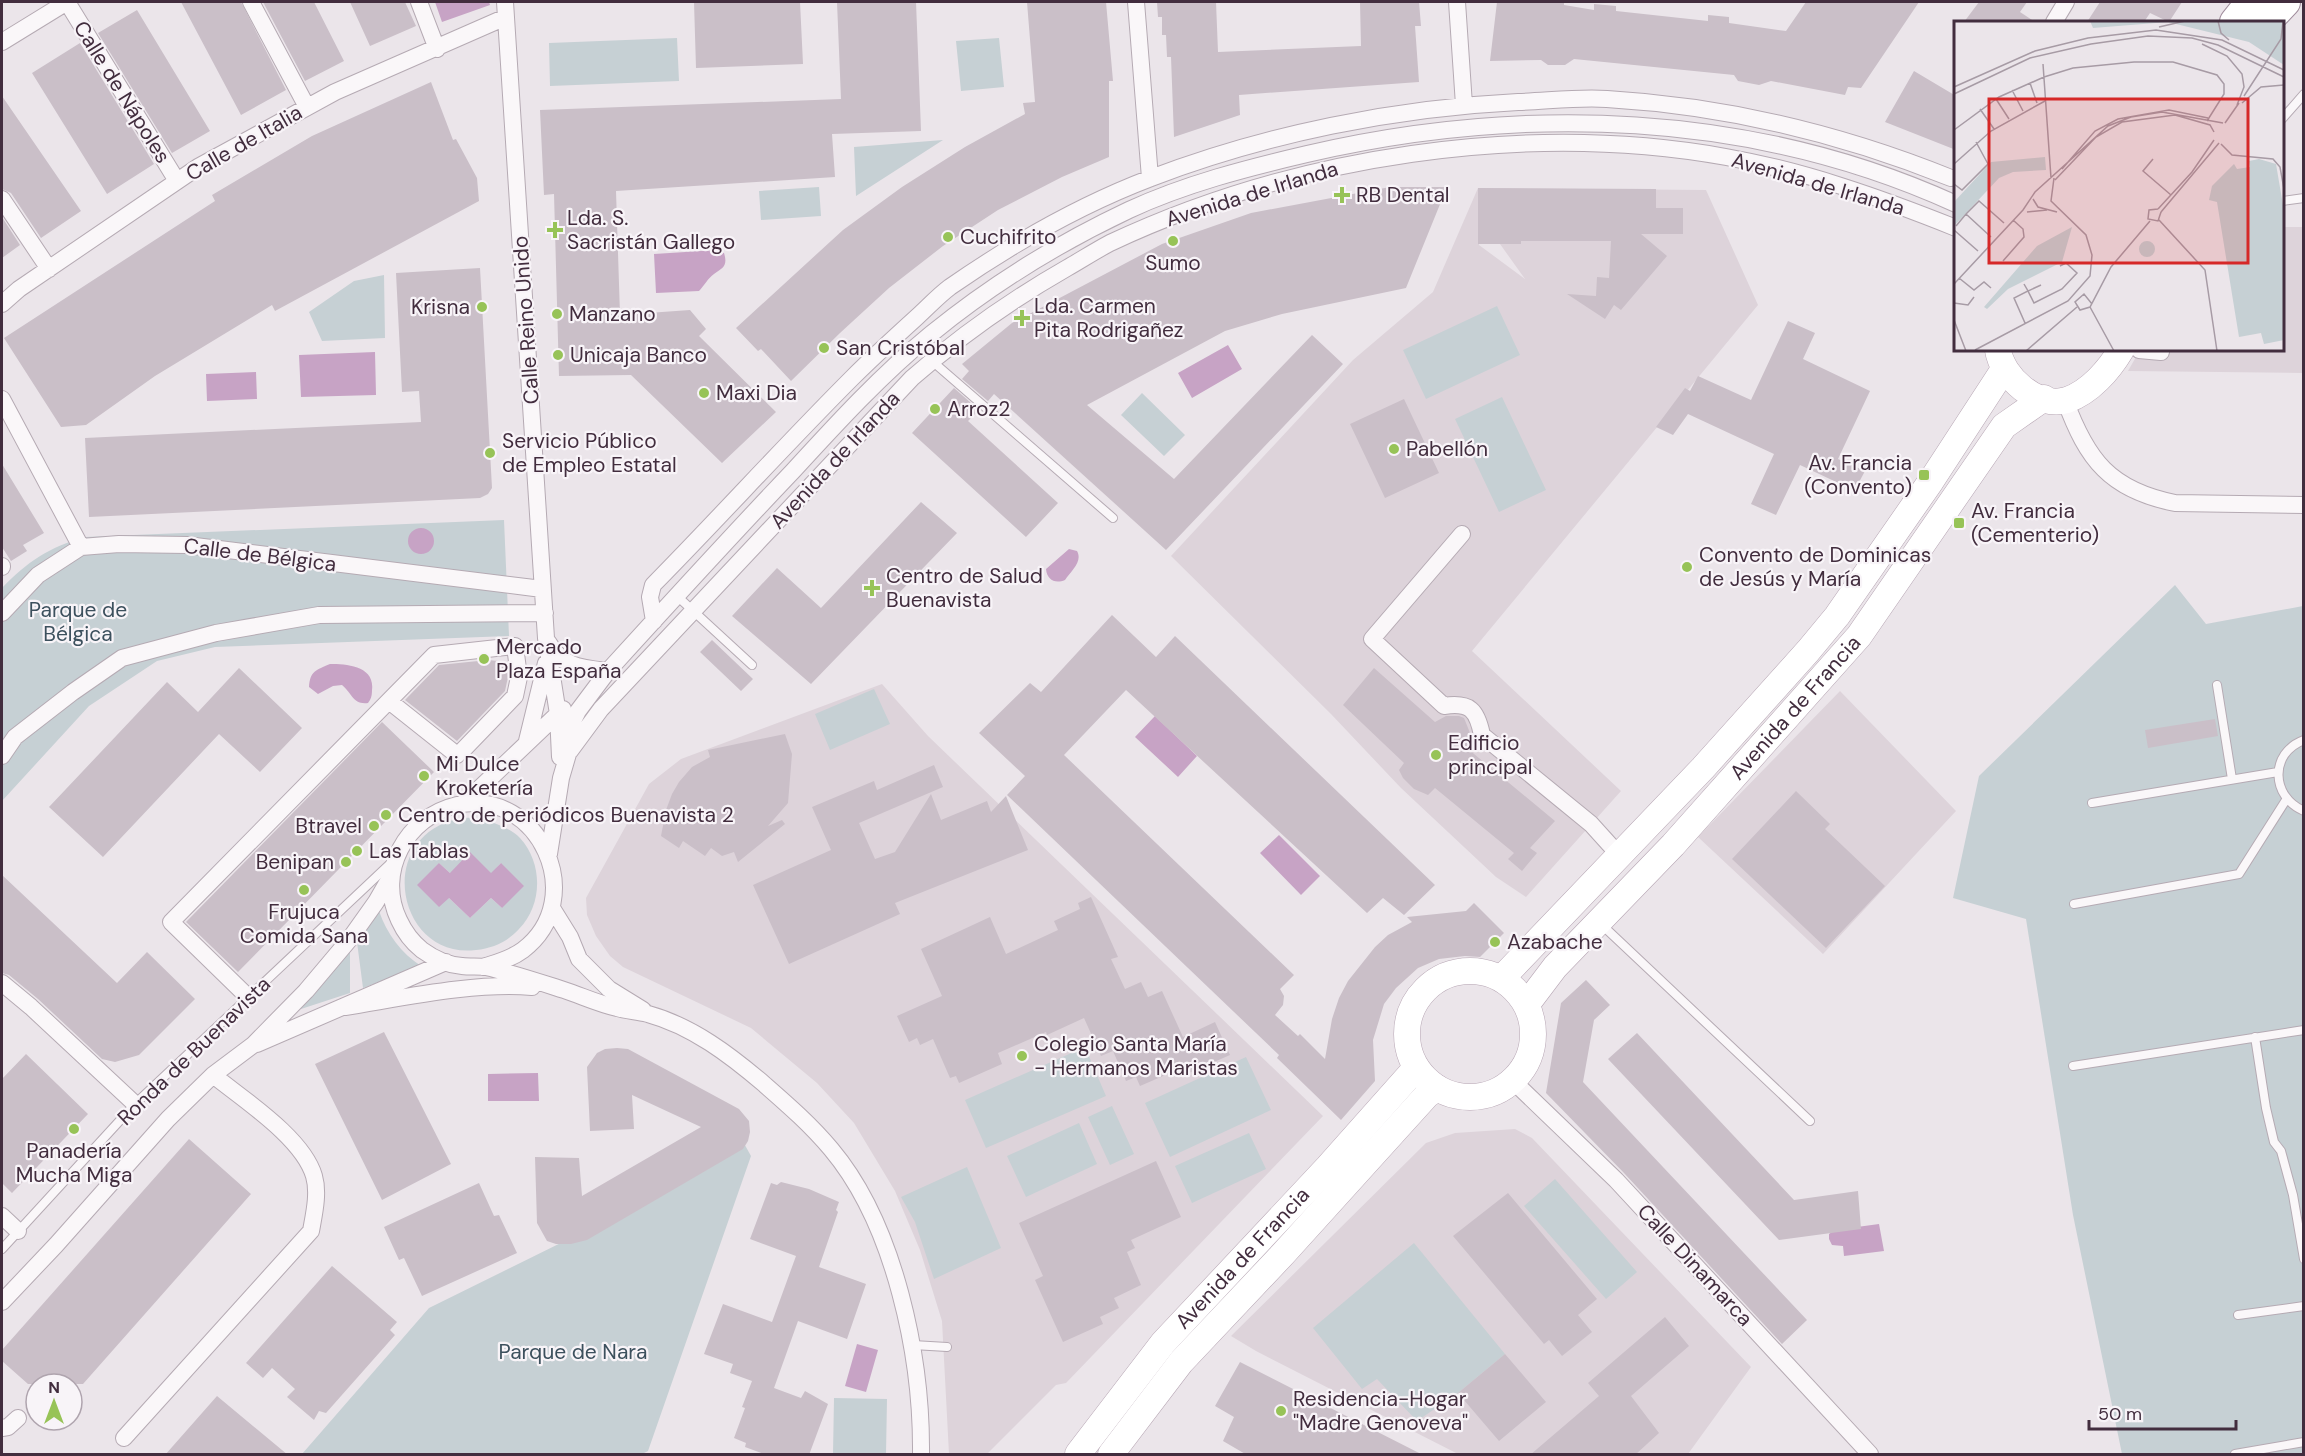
<svg xmlns="http://www.w3.org/2000/svg" width="2305" height="1456" viewBox="0 0 2305 1456" font-family="'DM Sans',sans-serif">
	<style>
		.built { fill: #ddd3da; fill-rule: evenodd }
		.green { fill: #c6d0d4; fill-rule: evenodd }
		.water { fill: #c7a3c5 }
		.building { fill: #cabfc8 }
		.lines { fill: none; stroke-linecap: round; stroke-linejoin: round }
		.lane-casing { stroke: #b5aab3; stroke-width: 10 }
		.street-casing { stroke: #b5aab3; stroke-width: 18 }
		.primary-casing { stroke: #b6a5b3; stroke-width: 27 }
		.highway-casing { stroke: #a08d9d; stroke-width: 32 }
		.lane { stroke: #faf7f9; stroke-width: 8 }
		.street { stroke: #faf7f9; stroke-width: 16 }
		.primary { stroke: #fff; stroke-width: 26 }
		.highway { stroke: #fff; stroke-width: 30 }
		.poi-dot { fill: #97c357; stroke: #f8f4f8; stroke-width: 2 }
		.labels { text-anchor: middle; dominant-baseline: central; stroke-width: 4.5; stroke-linejoin: round; paint-order: stroke }
		.street-label { font-size: 21px; fill: #422d3e; stroke: #f8f4f8 }
		.poi-label { font-size: 21px; fill: #422d3e; stroke: #f8f4f8; text-anchor: start }
		.park-label { font-size: 21px; fill: #3c505d; stroke: #f8f4f8 }
		.inset-road { fill: none; stroke: #a79ba5; stroke-width: 1.5 }
		.view { fill: #d62828; fill-opacity: 0.15; stroke: #d62828; stroke-width: 3 }
		.inset-edge { fill: none; stroke: #422d3e; stroke-width: 3 }
	</style>
	<rect width="100%" height="100%" fill="#ebe5ea"/>
	<path class="built" d="M1478 188 1706 190 1758 305 1472 651 1621 791 1526 897 1496 877 1401 788 1331 714 1171 556 1353 360 1433 292ZM1479 244H1500L1525 279 1479 245Z
		M2283 227H2303V373L2128 371 2140 350H2282Z
		M882 684 928 736 1323 1116 1066 1383 1056 1385 987 1454H949L942 1321 920 1250 895 1191 854 1123 817 1083 751 1028 623 967 610 956 596 936 587 915 586 898 649 784 681 759Z
		M1840 691 1956 811 1823 954 1698 837Z
		M1515 1129 1532 1138 1751 1367 1688 1454H1458L1256 1351 1231 1336 1426 1143 1455 1133Z"/>
	<path class="green" d="M677 38 679 81 550 86 549 43Z
		M999 38 1004 87 961 91 956 41Z
		M943 140 856 196 854 147Z
		M819 187 821 216 761 220 759 191Z
		M384 275 385 338 322 341 309 312 354 281Z
		M1497 306 1520 355 1426 399 1403 350Z
		M1142 393 1185 435 1164 456 1121 415Z
		M1502 397 1546 490 1499 512 1455 419Z
		M504 520 509 636 215 647 157 661 89 706 2 801V588C27 562 49 547 85 537Z
		M2175 585 2206 624 2303 606V1454H2122L2073 1215 2026 919 1953 898 1979 776Z
		M874 689 890 724 830 750 815 714Z
		M480 818C494 823 509 827 520 838 543 863 543 905 519 929 507 942 493 948 476 950 398 960 373 839 457 819 464 817 472 818 480 818ZM439 863 450 873 491 874 501 863 502 908 491 898 470 918 449 898Z
		M379 911C387 934 401 953 421 966L363 988 357 942Z
		M350 951V993L301 1009 300 1008Z
		M1085 1047 1106 1096 986 1148 965 1100Z
		M1246 1057 1271 1110 1170 1157 1145 1103Z
		M1112 1106 1134 1154 1110 1165 1088 1117Z
		M1079 1123 1097 1164 1026 1197 1007 1156Z
		M1249 1133 1266 1169 1192 1203 1175 1166Z
		M741 1138 751 1156 648 1451 642 1454H302L429 1308 585 1231Z
		M967 1167 1001 1248 934 1279 915 1222 901 1197Z
		M1555 1179 1637 1272 1606 1299 1524 1206Z
		M1414 1243 1505 1354 1458 1393 1417 1421 1377 1379 1362 1389 1313 1328Z
		M834 1398 887 1399 886 1454H833Z"/>
	<path class="water" d="M435 2H489L490 5 442 22Z
		M717 250 724 253C728 266 723 268 714 274 708 278 704 286 699 291L656 293 654 254Z
		M1228 345 1242 369 1192 398 1178 373Z
		M375 352 376 395 301 397 299 355Z
		M256 372 257 399 207 401 206 374Z
		M408 541a13 13 0 1 1 26 0a13 13 0 1 1-26 0Z
		M1069 549 1077 551C1083 562 1071 571 1065 580 1055 584 1047 580 1046 569Z
		M330 664C347 664 375 666 372 690 372 696 371 699 368 703 353 705 352 693 342 685L333 686 318 694 309 687C310 671 316 670 330 664Z
		M1155 716 1197 756 1178 777 1135 737Z
		M1279 835 1320 876 1301 895 1260 853Z
		M470 852 491 873 501 863 524 886 502 908 491 898 470 918 449 898 439 907 417 885 439 863 450 873Z
		M538 1073 539 1101H488V1074Z
		M1879 1224 1884 1251 1844 1256 1843 1246 1832 1245 1829 1239V1234L1835 1230Z
		M857 1344 878 1350 866 1392 845 1386Z"/>
	<path class="building" d="M181 2H241L286 90 241 115Z
		M263 2H314L344 61 305 81Z
		M350 2H405L416 26 370 46Z
		M694 2H800L803 64 696 68Z
		M837 2H916L921 131 832 134 835 177 616 191 620 315 690 310 706 329 699 336 776 412 722 463 631 375 559 376 554 194 544 195 540 110 841 99Z
		M1027 2H1106L1113 81H1109V157L1062 177 998 210 943 246 889 288 840 333 791 381 761 349 758 351 736 328 843 230 902 187 965 147 1025 114 1023 103 1035 102Z
		M1157 2H1216L1218 52 1361 46 1360 2H1419L1421 26H1415L1419 82 1239 95 1240 115 1174 137 1171 57H1167L1166 35H1162V17H1158Z
		M1497 2H1564V5L1594 10V4L1616 6V11L1708 21V15L1729 17V23L1786 31 1806 2H1919L1861 88 1848 87 1845 95 1771 81 1759 85 1738 81 1734 75 1574 59 1565 65H1548L1541 60 1490 61Z
		M1979 2H2027L2020 12 2035 22H1964Z
		M2100 2H2182L2169 22 2150 13 2144 22H2087Z
		M137 10 210 131 172 153 98 33Z
		M80 43 154 164 107 194 32 73Z
		M1914 71 1956 96V150L1885 122Z
		M431 82 453 140 456 139 477 178 479 201 275 311 272 305 155 376 86 425 61 427 4 338 215 201 212 195 312 136Z
		M2 96 81 211 41 238 11 193 2 189Z
		M1390 187H1447L1406 288 1282 314 1225 331 1087 405 1174 479 1312 335 1343 364 1166 550 994 394 988 401 962 379 969 371 962 364 1012 323 1162 244 1251 213Z
		M1478 188 1656 189V208H1683V234H1641L1667 256 1621 310 1614 305 1605 319 1567 294 1596 296 1597 277 1609 278 1611 241H1521V244H1478Z
		M2 217 20 245 2 258Z
		M480 268 492 488 488 494 480 498 89 517 85 438 421 422 419 391 402 392 396 273Z
		M1788 321 1815 333 1803 359 1870 391 1838 459 1865 471 1857 486 1849 488 1800 465 1776 515 1751 504 1774 454 1688 414 1673 435 1656 427 1685 388 1690 391 1698 376 1751 400Z
		M954 388 979 410 968 421 1058 503 1026 537 912 433Z
		M1404 399 1439 473 1385 498 1350 424Z
		M2 464 44 533 23 545 27 551 11 561 2 547Z
		M921 502 957 533 811 684 732 616 777 568 821 608Z
		M1112 615 1156 657 1175 636 1435 885 1404 915 1383 898 1367 913 1126 690 1064 755 1294 975 1280 989 1284 996 1283 1005 1275 1015 1298 1036 1300 1034 1325 1059 1332 1019 1339 998 1348 981 1375 947 1388 935 1412 922 1407 917 1466 911 1474 903 1504 933 1480 957 1465 956 1439 959 1418 968 1396 988 1384 1004 1373 1040 1375 1081 1341 1120 1277 1058 1279 1055 1007 795 1025 776 979 733 1030 683 1041 692Z
		M712 640 753 679 741 691 700 652Z
		M488 660 498 661 507 666 508 677 505 691 457 741 405 700 439 665Z
		M239 668 302 728 260 772 219 734 103 857 49 807 167 682 198 712Z
		M1374 668 1435 722 1446 716H1459L1464 718 1472 738 1468 749 1555 821 1530 848 1537 853 1522 871 1508 859 1514 853 1435 788 1428 795 1414 789 1403 778 1399 770 1404 763 1343 705Z
		M2215 719 2218 736 2148 748 2145 730Z
		M382 722 434 772 238 972 186 922Z
		M785 734 792 754 788 803 768 826 782 820 785 824 738 862 734 852 722 856 711 848 705 856 683 841 679 848 661 836 666 810 672 794 679 782 692 767 710 757 708 750Z
		M934 765 943 787 859 823 875 859 895 852 931 794 941 820 987 801 991 812 1006 796 1028 850 895 903 900 914 789 964 753 885 831 850 812 807 874 781 877 790Z
		M1796 791 1830 824 1825 829 1885 886 1826 948 1732 859Z
		M2 875 117 983 147 952 195 999 139 1055 115 1062 102 1059 38 999 9 975 2 973Z
		M1091 897 1118 957 1111 959 1125 989 1141 982 1148 997 1162 991 1183 1037 1215 1022 1230 1055 1180 1077 1177 1070 1140 1086 1136 1077 1126 1081 1113 1051 1101 1056 1084 1018 1047 1035 1046 1032 998 1053 1002 1064 959 1083 956 1076 950 1078 933 1039 920 1045 917 1038 909 1042 897 1016 942 996 921 949 990 917 1006 954 1058 930 1054 921 1080 909 1078 903Z
		M1586 980 1610 1005 1594 1020 1583 1082 1807 1320 1782 1344 1624 1173 1546 1093 1561 1003Z
		M384 1032 451 1164 382 1200 315 1064Z
		M1637 1033 1794 1200 1858 1191 1861 1229 1779 1240 1608 1059Z
		M617 1048 628 1049 739 1109 749 1121 750 1132 748 1141 743 1149 587 1240 571 1244H556L547 1241 537 1223 535 1157 579 1158 582 1196 701 1127 632 1095 634 1129 590 1131 587 1067 597 1053 605 1049Z
		M26 1054 88 1114 12 1193 2 1183V1079Z
		M189 1139 251 1194 83 1384H28L2 1361V1350Z
		M1156 1161 1181 1217 1131 1240 1135 1248 1127 1252 1141 1285 1114 1298 1119 1308 1100 1317 1103 1324 1063 1342 1035 1280 1043 1276 1019 1223Z
		M781 1182 809 1189 839 1202 836 1210 838 1212 819 1267 866 1284 847 1339 798 1321 774 1388 801 1398 805 1391 828 1404 809 1455H767L745 1447 746 1443 734 1438 745 1408 742 1407 752 1381 730 1373 733 1364 704 1354 723 1304 772 1322 796 1256 750 1239 771 1183 777 1185Z
		M479 1183 494 1216 499 1215 517 1253 422 1296 404 1258 399 1260 384 1227Z
		M1508 1193 1597 1299 1578 1315 1592 1332 1562 1356 1549 1340 1544 1344 1453 1236Z
		M332 1266 397 1322 390 1330 395 1335 326 1413 319 1411 314 1420 287 1397 295 1389 272 1368 263 1378 246 1363Z
		M1665 1317 1689 1346 1631 1396 1659 1433 1635 1455H1530L1599 1396 1588 1383Z
		M1505 1354 1546 1402 1499 1441 1458 1393Z
		M1240 1362 1423 1455H1247L1223 1441 1234 1417 1215 1406Z
		M217 1396 288 1455H165Z"/>
	<g class="lines">
		<g class="lane-casing">
			<path id="lane" d="M2282 119 2304 94
				M2282 201 2304 198
				M932 361 1113 518
				M677 596 752 665
				M2217 685 2232 779
				M2304 740C2269 753 2271 797 2304 811
				M2092 803 2278 772
				M2074 904 2239 874 2286 800
				M1601 924 1810 1121
				M2255 1037 2266 1108 2274 1142 2281 1151 2293 1195 2304 1259
				M2073 1066 2304 1030
				M2 1249 135 1104 392 862
				M2238 1315 2304 1306
				M913 1345 947 1347
				M2235 1454 2304 1442"/>
		</g>
		<g class="street-casing">
			<path id="street" d="M67 2 177 181
				M251 2 307 107
				M419 2 437 49
				M505 2 546 638 558 714 560 757
				M1136 2 1150 178
				M1457 2 1464 105
				M2054 22 2066 2
				M2 42 67 2
				M2 199 49 269
				M2 304 19 289 198 167 335 92 506 17
				M2139 350 2161 352
				M2 399 81 547
				M2065 400C2087 460 2110 490 2175 503L2304 505
				M1462 534 1372 639 1444 706C1470 702 1477 710 1482 735L1591 824 1619 855
				M2 566V567
				M2 613 38 575 81 547 119 544 187 545 542 589
				M654 621 650 597 653 585C720 517 784 446 852 378 873 357 895 337 917 317 928 307 938 296 950 287 1012 244 1080 205 1151 178 1266 134 1395 108 1518 102 1548 101 1578 97 1607 99 1725 106 1842 134 1951 178
				M548 642C562 667 581 668 608 671
				M389 701 457 755
				M527 741 546 663
				M570 751 601 709 912 378C960 336 1011 300 1067 268 1081 260 1095 251 1110 243 1295 156 1525 121 1726 157 1805 171 1881 198 1956 228
				M2 756 15 737 73 692 122 658 216 633 319 615 545 613
				M462 805 563 709
				M549 854 561 778 568 754 572 723 578 711 608 671C669 604 730 537 793 471 837 423 881 375 931 334 991 285 1059 243 1129 210 1185 184 1247 168 1307 154 1523 104 1752 111 1956 204
				M552 908 570 937 579 959 609 989 643 1010
				M483 967C498 962 511 959 523 950 590 899 539 787 457 805 406 817 376 872 399 920 404 931 412 942 422 950 433 958 447 965 462 966 470 967 478 966 486 967 512 973 539 982 564 990 582 996 599 1004 617 1008 627 1011 638 1011 648 1014 692 1026 730 1055 764 1084 788 1105 811 1125 831 1149 895 1225 922 1357 921 1454
				M2 983 31 1007 135 1104
				M249 998 171 922 434 655 515 646 519 677 515 696 463 750
				M345 1007C402 998 475 982 532 987
				M257 1044 446 962
				M1513 1081 1616 1180 1870 1454
				M2 1216 18 1231
				M2 1302 56 1245 168 1119 213 1075 253 1045 306 991 349 940 376 902 391 876
				M2 1428 8 1427 18 1418
				M124 1438 311 1231C314 1214 319 1193 314 1176 303 1138 244 1100 213 1075"/>
		</g>
		<g class="primary-casing">
			<g id="primary">
				<path d="M1998 350C2002 377 2037 409 2067 400 2090 392 2109 370 2121 350"/>
				<circle cx="1470" cy="1034" r="63"/>
				<path d="M1502 978 1703 768 1808 651 1837 616 1931 481 2004 369"/>
				<path id="s1" d="M1527 1004 1555 967 1673 845 1859 636 2004 426 2044 398"/>
				<path id="s2" d="M1078 1454 1163 1343 1328 1167 1416 1068"/>
				<path d="M1111 1454 1181 1362 1283 1254 1427 1095 1437 1088"/>
			</g>
		</g>
		<g class="highway-casing">
			<path id="highway" d="M2235 22 2251 2
				M2266 22 2285 2"/>
		</g>
		<use href="#lane" class="lane"/>
		<use href="#street" class="street"/>
		<use href="#primary" class="primary"/>
		<use href="#highway" class="highway"/>
	</g>
	<g class="poi-dot">
		<path d="M1339 186h6v6h6v6h-6v6h-6v-6h-6v-6h6z"/>
		<path d="M552 221h6v6h6v6h-6v6h-6v-6h-6v-6h6z"/>
		<circle cx="948" cy="237" r="6"/>
		<circle cx="1173" cy="241" r="6"/>
		<circle cx="482" cy="307" r="6"/>
		<circle cx="557" cy="314" r="6"/>
		<path d="M1019 309h6v6h6v6h-6v6h-6v-6h-6v-6h6z"/>
		<circle cx="824" cy="348" r="6"/>
		<circle cx="558" cy="355" r="6"/>
		<circle cx="704" cy="393" r="6"/>
		<circle cx="935" cy="409" r="6"/>
		<circle cx="1394" cy="449" r="6"/>
		<circle cx="490" cy="453" r="6"/>
		<rect x="1918" y="469" width="12" height="12" rx="3"/>
		<rect x="1953" y="517" width="12" height="12" rx="3"/>
		<circle cx="1687" cy="567" r="6"/>
		<path d="M869 579h6v6h6v6h-6v6h-6v-6h-6v-6h6z"/>
		<circle cx="484" cy="659" r="6"/>
		<circle cx="1436" cy="755" r="6"/>
		<circle cx="424" cy="776" r="6"/>
		<circle cx="386" cy="815" r="6"/>
		<circle cx="374" cy="826" r="6"/>
		<circle cx="357" cy="851" r="6"/>
		<circle cx="346" cy="862" r="6"/>
		<circle cx="304" cy="890" r="6"/>
		<circle cx="1495" cy="942" r="6"/>
		<circle cx="1022" cy="1056" r="6"/>
		<circle cx="74" cy="1129" r="6"/>
		<circle cx="1281" cy="1411" r="6"/>
	</g>
	<g class="labels">
		<g class="street-label">
			<text transform="translate(122 92) rotate(58)">Calle de Nápoles</text>
			<text transform="translate(244 143) rotate(-30)">Calle de Italia</text>
			<text transform="translate(1818 184) rotate(16)">Avenida de Irlanda</text>
			<text transform="translate(1252 194) rotate(-17)">Avenida de Irlanda</text>
			<text transform="translate(526 320) rotate(-94)">Calle Reino Unido</text>
			<text transform="translate(835 460) rotate(-47)">Avenida de Irlanda</text>
			<text transform="translate(260 555) rotate(7)">Calle de Bélgica</text>
			<text stroke="none"><textPath href="#s1" startOffset="400">Avenida de Francia</textPath></text>
			<text transform="translate(194 1051) rotate(-44)">Ronda de Buenavista</text>
			<text stroke="none"><textPath href="#s2" startOffset="256">Avenida de Francia</textPath></text>
			<text transform="translate(1695 1265) rotate(47)">Calle Dinamarca</text>
		</g>
		<g class="poi-label">
			<text x="1356" y="195">RB Dental</text>
			<text x="567" y="218">Lda. S.<tspan x="567" dy="24">Sacristán Gallego</tspan></text>
			<text x="960" y="237">Cuchifrito</text>
			<text x="1173" y="263" text-anchor="middle">Sumo</text>
			<text x="1034" y="306">Lda. Carmen<tspan x="1034" dy="24">Pita Rodrigañez</tspan></text>
			<text x="470" y="307" text-anchor="end">Krisna</text>
			<text x="569" y="314">Manzano</text>
			<text x="836" y="348">San Cristóbal</text>
			<text x="570" y="355">Unicaja Banco</text>
			<text x="716" y="393">Maxi Dia</text>
			<text x="947" y="409">Arroz2</text>
			<text x="502" y="441">Servicio Público<tspan x="502" dy="24">de Empleo Estatal</tspan></text>
			<text x="1406" y="449">Pabellón</text>
			<text x="1912" y="463" text-anchor="end">Av. Francia<tspan x="1912" dy="24">(Convento)</tspan></text>
			<text x="1971" y="511">Av. Francia<tspan x="1971" dy="24">(Cementerio)</tspan></text>
			<text x="1699" y="555">Convento de Dominicas<tspan x="1699" dy="24">de Jesús y María</tspan></text>
			<text x="886" y="576">Centro de Salud<tspan x="886" dy="24">Buenavista</tspan></text>
			<text x="496" y="647">Mercado<tspan x="496" dy="24">Plaza España</tspan></text>
			<text x="1448" y="743">Edificio<tspan x="1448" dy="24">principal</tspan></text>
			<text x="436" y="764">Mi Dulce<tspan x="436" dy="24">Kroketería</tspan></text>
			<text x="398" y="815">Centro de periódicos Buenavista 2</text>
			<text x="362" y="826" text-anchor="end">Btravel</text>
			<text x="369" y="851">Las Tablas</text>
			<text x="334" y="862" text-anchor="end">Benipan</text>
			<text x="304" y="912" text-anchor="middle">Frujuca<tspan x="304" dy="24">Comida Sana</tspan></text>
			<text x="1507" y="942">Azabache</text>
			<text x="1034" y="1044">Colegio Santa María<tspan x="1034" dy="24">- Hermanos Maristas</tspan></text>
			<text x="74" y="1151" text-anchor="middle">Panadería<tspan x="74" dy="24">Mucha Miga</tspan></text>
			<text x="1293" y="1399">Residencia-Hogar<tspan x="1293" dy="24">"Madre Genoveva"</tspan></text>
		</g>
		<g class="park-label">
			<text x="78" y="610">Parque de<tspan x="78" dy="24">Bélgica</tspan></text>
			<text x="573" y="1352">Parque de Nara</text>
		</g>
	</g>
	<g transform="translate(1954 21)">
		<rect width="330" height="330" fill="#ebe5ea"/>
		<path d="M136 0H330V44L295 21 214 1 139 7ZM91 136 92 149 59 151 45 157 0 205V181L37 141ZM305 138 322 143 330 190V319L310 323 307 312 285 316 263 181 255 179 258 165 280 143 283 148 296 146 295 140ZM118 206 108 241 54 268 33 288 30 286 83 225ZM185 228a8 8 0 1 1 16 0a8 8 0 1 1-16 0Z" fill="#c6d0d4"/>
		<path class="inset-road" d="M264 0 267 12 275 19M205 6 231 0M248 23 273 35 288 53 290 66 283 84M89 43 97 157M76 62 83 82M0 66 81 30 134 17 202 9 268 19 330 49M58 69 69 90M0 73 76 37 137 23 194 15 238 17 264 24 330 56M290 75 327 18 329 0M42 78 55 98M288 82 307 66 330 64M26 88 40 108M271 102 285 82M0 109 45 76 90 56 119 47 180 41H219L263 54 270 63V73L253 100M267 123 278 134 319 138 326 146 330 168M199 138 189 150 217 174M0 143 37 110 91 80M108 148 141 110 164 98 215 89 254 97M101 159 142 116 168 101 221 94 256 104 260 111M0 163 8 169 34 143 22 121M79 178 84 186 103 191M204 188 238 151 260 119M204 188 195 189 194 198 204 200 207 191M73 191 93 189M207 191 265 122M12 193 25 180 50 202M205 199 251 249 263 330M2 205 12 193 37 216M0 209 24 230M49 240 70 216 69 208 59 199M5 257 20 269 30 261 37 267M0 263 69 189 81 171 154 105 177 96 208 91 269 102M70 263 74 270 60 277 71 302M87 264 74 270 80 282 108 268 123 252 112 242 106 245M0 282 14 284 20 276M138 283 130 273 121 281 126 289 136 286 157 246 196 200M136 286 160 330M0 299 12 330M21 329 114 280 136 255 138 234 132 214 97 180 100 157M72 330 123 286"/>
		<path class="view" d="M35 78H294V242H35Z"/>
		<rect width="330" height="330" class="inset-edge"/>
	</g>
	<rect width="2305" height="1456" fill="none" stroke="#422d3e" stroke-width="6"/>
	<g transform="translate(54 1402)"><circle r="28" fill="#f8f4f8" stroke="#afa4ae" stroke-width="1.5"/>
	<path d="M0-4.5L10 22L0 15L-10 22Z" fill="#97c357"/>
	<text y="-9" font-size="16" font-weight="bold" text-anchor="middle" fill="#422d3e">N</text>
	</g>
	<path d="M2089 1420v9h147v-9" fill="none" stroke="#422d3e" stroke-width="3"/>
	<text x="2098" y="1420" font-size="18" fill="#422d3e" stroke="#f8f4f8" stroke-width="4.5" paint-order="stroke">50 m</text>
</svg>
